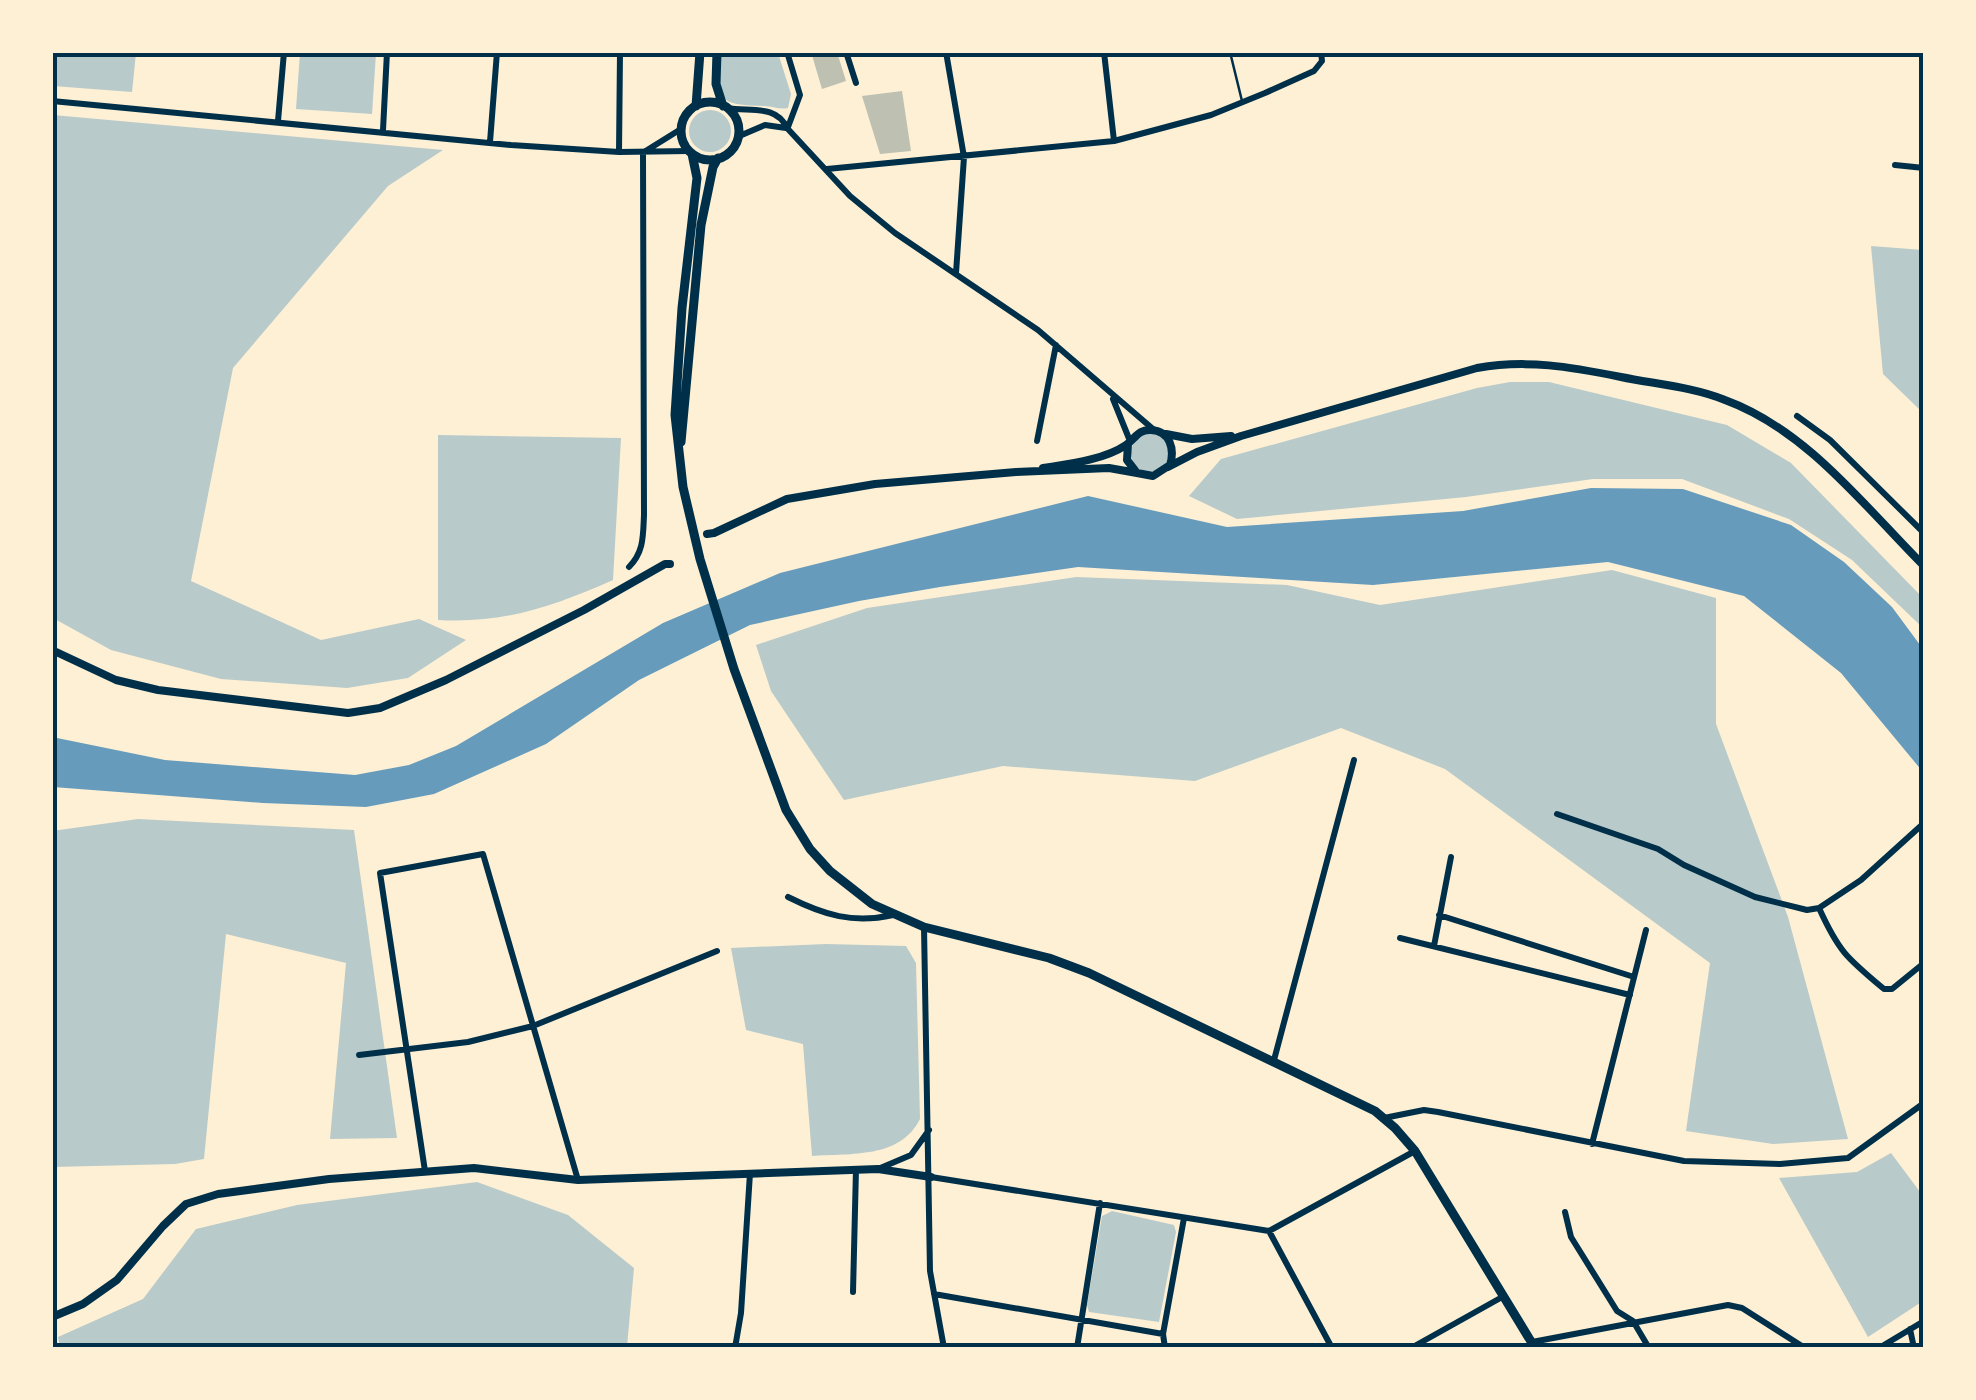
<svg xmlns="http://www.w3.org/2000/svg" width="1976" height="1400" viewBox="0 0 1976 1400" font-family="'Libre Baskerville',serif">
	<style>
		.green { fill: #b9caca }
		.water { fill: #669bbc }
		.building { fill: #bec0b2 }
		.lines { fill: none; stroke-linecap: round; stroke-linejoin: round }
		.service { stroke: #003049; stroke-width: 2.5 }
		.minor { stroke: #003049; stroke-width: 6 }
		.tertiary { stroke: #003049; stroke-width: 8 }
		.secondary { stroke: #003049; stroke-width: 8 }
		.primary { stroke: #003049; stroke-width: 9 }
		.neatline { fill: none; stroke: #003049; stroke-width: 4 }
	</style>
	<rect width="100%" height="100%" fill="#fdf0d5"/>
	<path class="green" d="M52 53H136L132 92 53 86Z
		M300 53H376L372 114 296 109Z
		M720 53H778L791 94 788 108C779 110 773 106 764 106 714 105 720 100 720 53Z
		M689 131a21 21 0 1 1 42 0a21 21 0 1 1-42 0Z
		M53 115 443 150 388 186 233 368 191 581 321 640 419 619 466 640 408 678 347 688 221 679 111 650 53 618Z
		M1871 246 1923 250V413L1883 374Z
		M1510 382H1549L1727 425 1791 463 1923 598V628L1852 560 1789 519 1682 479H1593L1466 497 1237 519 1189 496 1221 459 1477 388Z
		M1131 453a19 19 0 1 1 38 0a19 19 0 1 1-38 0Z
		M438 435 621 438 613 580C554 606 504 624 438 620Z
		M1612 570 1716 598V724L1788 917 1848 1139 1773 1144 1686 1131 1710 963 1445 769 1341 728 1195 781 1003 766 844 800 771 691 756 645 867 608 1076 577 1287 585 1380 605Z
		M138 819 354 830 397 1138 330 1139 346 963 226 934 204 1159 175 1164 53 1167 52 831Z
		M826 944 906 946 916 963 920 1119C900 1159 851 1153 812 1156L803 1044 746 1030 731 948Z
		M1891 1153 1923 1196V1301L1868 1337 1779 1178 1857 1172Z
		M477 1182 568 1215 634 1268 627 1347H60L58 1337 143 1299 196 1229 297 1205Z
		M1112 1211 1174 1225 1176 1232 1159 1322 1089 1312 1087 1305 1102 1216Z"/>
	<path class="water" d="M1591 488 1683 489 1791 525 1844 562 1892 607 1923 649V772L1841 673 1744 596 1608 562 1373 585 1078 567 940 587 859 601 750 625 639 680 546 744 434 794 366 807 263 803 53 787 52 737 165 760 355 775 409 765 456 746 663 623 780 573 1088 496 1227 527 1463 511Z"/>
	<path class="building" d="M811 52H837L846 81 822 89Z
		M902 91 911 151 880 154 862 96Z"/>
	<g class="lines">
		<path class="service" d="M1230 52 1242 101"/>
		<path class="minor" d="M787 52 800 95 788 127
			M846 52 856 83
			M946 52 964 157 956 273
			M1104 52 1114 141
			M52 101 511 145 619 152 689 151
			M727 108C750 112 776 104 787 128L850 196 895 233 1038 330 1153 429
			M278 121 284 52
			M383 130 387 52
			M737 137 765 125 786 128
			M490 142 497 52
			M619 152 620 52
			M644 152 681 129
			M1895 165 1924 168
			M827 169 1114 141 1211 115 1265 93 1314 71 1322 61 1321 52
			M1113 399 1130 441
			M1797 416 1830 440 1924 533
			M1037 441 1056 345
			M629 567C644 552 643 536 644 515L643 153
			M1557 814 1658 849 1684 865 1755 897 1807 910 1819 908 1861 880 1924 823
			M788 897C824 915 853 924 893 915
			M1819 908C1839 952 1847 958 1884 989H1892L1924 963
			M1439 915 1634 977
			M924 927 930 1271 944 1348
			M1400 938 1630 995
			M1434 946 1451 857
			M359 1055 468 1042 533 1026 717 951
			M1274 1060 1354 760
			M1384 1118 1424 1110 1438 1112 1684 1161 1780 1164 1848 1158 1924 1103
			M1592 1144 1646 930
			M878 1169 911 1155 929 1130
			M425 1171 380 873 483 854 578 1180
			M931 1177 1269 1231 1415 1151
			M1565 1212 1571 1237 1617 1311 1633 1321 1649 1348
			M1269 1231 1332 1348
			M853 1292 856 1169
			M934 1294 1163 1334
			M1910 1329 1914 1348
			M1532 1342 1728 1305 1742 1308 1805 1348
			M735 1348 741 1313 750 1173
			M1077 1348 1100 1203
			M1165 1348 1163 1334 1184 1218
			M1411 1348 1504 1296
			M1879 1348 1924 1321"/>
		<path class="tertiary" d="M52 1317 83 1304 117 1280 163 1226 186 1204 218 1194 329 1179 474 1168 578 1180 878 1169 931 1177"/>
		<path class="secondary" d="M1166 434 1192 439 1231 436
			M1168 467 1197 452 1241 436 1477 368C1527 359 1571 367 1621 377 1655 384 1693 387 1725 400 1807 430 1864 506 1924 566
			M1043 468C1068 464 1104 460 1126 445 1135 439 1138 429 1151 430 1170 431 1175 449 1170 465L1153 476 1137 473 1127 460 1128 444
			M707 534 714 533 787 499 875 484 1016 472 1109 468 1137 473
			M52 650 116 680 158 690 348 713 380 708 446 680 584 610 665 564H670"/>
		<path class="primary" d="M717 52 716 84 723 106
			M681 131a29 29 0 1 1 58 0a29 29 0 1 1-58 0Z
			M696 106 700 52
			M692 154 697 178 682 308 675 415 683 487 700 559 734 669 786 810 810 849 830 871 872 904 924 927 1049 958 1089 973 1375 1111 1395 1128 1415 1151 1535 1348
			M681 442 701 225 713 167 718 158"/>
	</g>
	<rect width="1976" height="1400" fill="none" stroke="#fdf0d5" stroke-width="110"/>
	<rect x="55" y="55" width="1866" height="1290" class="neatline"/>
</svg>
